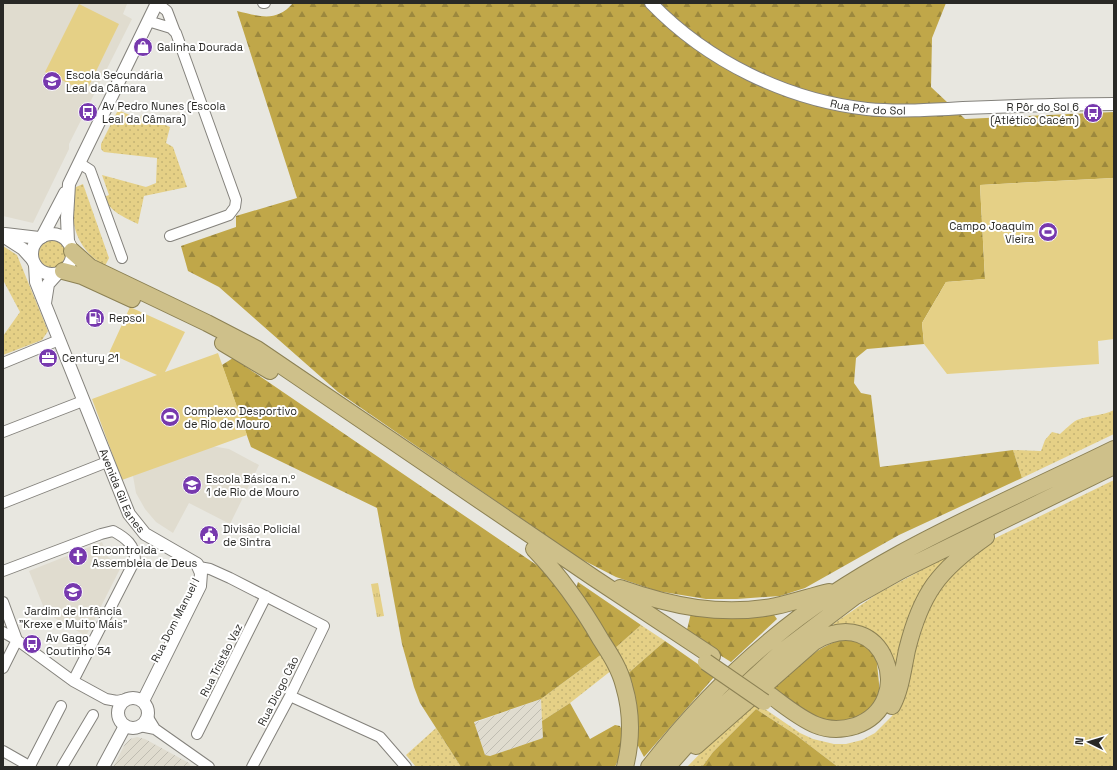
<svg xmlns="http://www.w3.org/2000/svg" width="1117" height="770" viewBox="0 0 1117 770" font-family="'Space Grotesk',sans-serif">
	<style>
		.built { fill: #e0dccf }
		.industrial { fill: url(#industrial-furrows) }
		.grass { fill: url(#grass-dots) }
		.forest { fill: url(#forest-firs) }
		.park { fill: url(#park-tufts) }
		.pitch { fill: #e5d086 }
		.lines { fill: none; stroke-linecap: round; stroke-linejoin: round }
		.minor-casing { stroke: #84827c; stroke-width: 12 }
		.tertiary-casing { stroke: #84827c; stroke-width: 14 }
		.trunk-casing { stroke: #8c8154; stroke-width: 18 }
		.minor { stroke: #fff; stroke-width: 10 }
		.tertiary { stroke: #fff; stroke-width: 12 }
		.trunk { stroke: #cec08a; stroke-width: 16 }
		.trunk-bridge-casing { stroke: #8c8154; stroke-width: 18; stroke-linecap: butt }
		.trunk-bridge { stroke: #cec08a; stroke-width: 16 }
		.labels { text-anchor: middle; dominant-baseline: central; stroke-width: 4; stroke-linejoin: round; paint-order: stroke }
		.poi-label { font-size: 11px; fill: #292926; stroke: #fff; text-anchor: start }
		.street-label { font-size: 11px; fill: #292926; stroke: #fff }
	</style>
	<defs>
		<pattern id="industrial-furrows" width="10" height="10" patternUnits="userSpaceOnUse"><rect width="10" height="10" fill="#e0dccf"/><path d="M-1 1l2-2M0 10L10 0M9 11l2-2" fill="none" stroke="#c0bdb2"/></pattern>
		<pattern id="grass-dots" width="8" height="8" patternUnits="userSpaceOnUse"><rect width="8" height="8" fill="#e5d086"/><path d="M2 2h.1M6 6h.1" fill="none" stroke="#c4b374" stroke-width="1.8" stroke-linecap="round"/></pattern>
		<pattern id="forest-firs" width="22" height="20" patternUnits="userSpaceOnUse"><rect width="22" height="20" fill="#c0a749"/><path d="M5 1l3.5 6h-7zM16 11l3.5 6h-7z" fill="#9c883d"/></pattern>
		<pattern id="park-tufts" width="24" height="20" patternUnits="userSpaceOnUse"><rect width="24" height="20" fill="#e5d086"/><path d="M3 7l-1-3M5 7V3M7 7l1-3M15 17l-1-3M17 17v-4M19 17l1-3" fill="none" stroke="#c4b374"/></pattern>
	</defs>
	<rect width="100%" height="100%" fill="#e8e7e0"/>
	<path class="built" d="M3 3H139L127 4 123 14 132 19 69 144V149L33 223 3 216Z
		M205 445 229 449 259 465 230 524 189 503 173 533 156 522 145 509 136 493 133 476Z
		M102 542 108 557 121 567 86 636 46 613 29 571Z"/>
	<path class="industrial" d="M541 699 543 738 490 756 485 755 474 723Z
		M137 737 145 739 189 763 191 767H113L125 744 130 739Z"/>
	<path class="grass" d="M118 110 139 119 142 115 170 127 166 143 173 147 187 187 144 196 138 224C124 217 110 212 104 197L109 195 102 175 146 187 156 183 157 158 104 152 101 149V144Z
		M83 184 109 258 105 266C76 249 69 223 74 191L76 187Z
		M36 253a15 15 0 1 1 30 0a15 15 0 1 1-30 0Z
		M3 246 17 255 48 331 42 340 3 355V336L20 312 3 280Z
		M1114 410V434L1022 478 1013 450 1041 451 1045 440 1052 432 1060 434C1065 430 1071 423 1077 420 1089 415 1102 416 1114 410Z
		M1114 480V767H838L796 735 756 709 713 752 702 767H687L752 700 800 733 813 739 834 744H846L862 740 875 733 892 716 901 699 932 595 983 544Z
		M946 557 948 558 894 687 893 671 833 624 877 594Z
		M641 625 665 641 625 676 613 650Z
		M602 654 612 670 570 703 542 721 541 699Z
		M436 728 461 767H416L406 755Z"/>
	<path class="forest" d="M293 3H946L932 38 931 87 965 119 1114 112V178L980 185 985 279 946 282 922 323 924 344 867 349 856 358 854 383 861 393 871 395 880 467 1013 450 1022 478 899 535 805 588 780 596 737 599H706L657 591 616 577 577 557 338 392 219 287 188 271 181 246 236 227V216L297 198 237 11C259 16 276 23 293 3Z
		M233 358 544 570 560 587 602 654 541 699 474 722 485 755 490 756 543 738 542 721 570 703 590 739 615 725 620 726C627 740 621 753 615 767H461L420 703 414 687 402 644 377 508 251 447 222 365Z
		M578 582 641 625 613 650 575 592Z
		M772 612 777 619 731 662 686 634 691 613Z
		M844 639 858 641 876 654 880 693 870 710 847 722H823L772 690C794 670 814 647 844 639Z
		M665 641 715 676 644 757 636 742 625 676Z
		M756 709 796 735 838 767H702L713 752Z"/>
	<path class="park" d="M378 583 384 616 377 617 371 584Z"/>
	<path class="pitch" d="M79 4 119 24 86 92 45 72Z
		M1114 178V339L1098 341 1099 364 947 374 924 344 922 323 946 282 985 279 980 185Z
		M130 307 185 332 165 372 218 353 247 435 122 480 92 399 157 375 109 353Z"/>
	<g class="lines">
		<g class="minor-casing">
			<path id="minor" d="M157 3 167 11 175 32
				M263 3H265
				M148 21 171 28 176 33 236 200 235 207 229 215 170 236
				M79 163 90 170 122 258
				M3 363 59 340
				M3 432 83 401
				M3 503 107 462
				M199 567 210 569 230 578 324 626 290 696 252 767
				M3 571 101 534 113 531C126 538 135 545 135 560L73 681
				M3 602 17 640
				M3 632 17 640 73 681 106 699 117 701 126 699
				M3 668 17 640
				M290 696 380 737 406 767
				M147 716 155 729
				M140 726 155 729 209 767
				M197 734 266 596
				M3 751 31 767
				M30 766 61 706
				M62 767 93 715"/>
		</g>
		<g class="tertiary-casing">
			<g id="tertiary">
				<path id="s1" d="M651 3C707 61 786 100 867 109 899 112 931 110 963 108 1013 106 1064 104 1114 104"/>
				<circle cx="52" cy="254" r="20"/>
				<path d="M5 234 39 238"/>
				<path d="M3 236 23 249 32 259"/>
				<path d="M42 237 65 193"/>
				<path d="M68 242 67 218 69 184 157 3"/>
				<path id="s2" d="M35 265 36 282 129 514 145 534 197 564 201 573 200 586 143 701"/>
				<path d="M45 303 48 284 57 274"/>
				<circle cx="133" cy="713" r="15"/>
				<path d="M103 767 125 726"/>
			</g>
		</g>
		<g class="trunk-casing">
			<path id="trunk" d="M72 251 90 267 207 323 257 349 594 578 712 656
				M63 271 82 276 132 299
				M223 343 270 371
				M534 549C560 576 582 607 601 640 610 654 620 669 624 686 632 713 632 739 625 767
				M620 588C671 606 722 617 776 606 794 602 812 596 829 592
				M892 706C901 689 903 669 907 650 921 593 939 570 986 537
				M696 746 814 642C885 600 919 704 855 726 842 730 828 730 816 725 799 718 784 705 770 695
				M649 767C685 721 726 677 772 639 869 557 1000 505 1114 449
				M667 767 714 714 780 653 854 597 902 570 1114 466"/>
		</g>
		<use href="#minor" class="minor"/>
		<use href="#tertiary" class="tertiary"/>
		<use href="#trunk" class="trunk"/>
		<g class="trunk-bridge-casing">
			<path id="trunk-bridge" d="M706 662 764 702"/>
		</g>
		<use href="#trunk-bridge" class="trunk-bridge"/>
	</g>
	<defs>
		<g id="shop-disc" transform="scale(1)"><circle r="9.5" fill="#7739ae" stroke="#fff"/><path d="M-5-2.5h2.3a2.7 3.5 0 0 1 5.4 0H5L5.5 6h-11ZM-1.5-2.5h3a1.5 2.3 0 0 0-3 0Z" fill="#fff"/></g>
		<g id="school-disc" transform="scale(1)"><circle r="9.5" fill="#7739ae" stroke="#fff"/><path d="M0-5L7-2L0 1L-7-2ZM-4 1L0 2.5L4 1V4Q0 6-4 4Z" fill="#fff"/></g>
		<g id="bus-disc" transform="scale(1)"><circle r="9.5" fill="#7739ae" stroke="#fff"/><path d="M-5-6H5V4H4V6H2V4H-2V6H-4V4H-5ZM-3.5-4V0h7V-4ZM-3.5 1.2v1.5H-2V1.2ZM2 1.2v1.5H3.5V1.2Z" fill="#fff"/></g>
		<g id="stadium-disc" transform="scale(1)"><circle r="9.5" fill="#7739ae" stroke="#fff"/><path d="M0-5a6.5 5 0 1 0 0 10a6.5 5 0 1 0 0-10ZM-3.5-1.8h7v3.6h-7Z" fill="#fff"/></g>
		<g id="fuel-disc" transform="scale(1)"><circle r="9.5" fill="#7739ae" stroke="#fff"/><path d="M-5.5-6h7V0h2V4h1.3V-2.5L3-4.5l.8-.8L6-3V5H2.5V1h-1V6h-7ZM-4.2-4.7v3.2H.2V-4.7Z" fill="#fff"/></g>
		<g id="office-disc" transform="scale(1)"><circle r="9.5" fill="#7739ae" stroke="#fff"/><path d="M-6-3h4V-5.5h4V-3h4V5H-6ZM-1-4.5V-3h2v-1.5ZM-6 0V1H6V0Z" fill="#fff"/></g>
		<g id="civic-disc" transform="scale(1)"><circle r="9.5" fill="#7739ae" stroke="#fff"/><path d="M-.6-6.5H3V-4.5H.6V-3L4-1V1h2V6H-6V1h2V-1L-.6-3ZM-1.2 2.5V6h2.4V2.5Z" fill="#fff"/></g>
		<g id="church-disc" transform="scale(1)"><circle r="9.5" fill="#7739ae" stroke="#fff"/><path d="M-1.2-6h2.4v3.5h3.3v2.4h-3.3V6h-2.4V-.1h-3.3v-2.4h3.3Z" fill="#fff"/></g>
	</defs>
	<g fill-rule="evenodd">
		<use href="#shop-disc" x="143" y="47"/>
		<use href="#school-disc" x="52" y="81"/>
		<use href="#bus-disc" x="88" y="112"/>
		<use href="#bus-disc" x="1093" y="113"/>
		<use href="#stadium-disc" x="1048" y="232"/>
		<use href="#fuel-disc" x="95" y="318"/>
		<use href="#office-disc" x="48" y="358"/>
		<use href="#stadium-disc" x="170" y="417"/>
		<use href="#school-disc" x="192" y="485"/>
		<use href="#civic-disc" x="209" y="535"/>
		<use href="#church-disc" x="78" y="556"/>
		<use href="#school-disc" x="73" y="592"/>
		<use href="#bus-disc" x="32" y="644"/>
	</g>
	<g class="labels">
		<g class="poi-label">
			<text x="157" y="47">Galinha Dourada</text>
			<text x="66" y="75">Escola Secundária<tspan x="66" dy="13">Leal da Câmara</tspan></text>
			<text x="102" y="106">Av Pedro Nunes (Escola<tspan x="102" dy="13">Leal da Câmara)</tspan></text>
			<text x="1079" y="107" text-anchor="end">R Pôr do Sol 6<tspan x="1079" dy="13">(Atlético Cacém)</tspan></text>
			<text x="1034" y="226" text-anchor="end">Campo Joaquim<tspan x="1034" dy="13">Vieira</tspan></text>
			<text x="109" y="318">Repsol</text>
			<text x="62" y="358">Century 21</text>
			<text x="184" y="411">Complexo Desportivo<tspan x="184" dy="13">de Rio de Mouro</tspan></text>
			<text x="206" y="479">Escola Básica n.º<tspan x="206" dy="13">1 de Rio de Mouro</tspan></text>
			<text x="223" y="529">Divisão Policial<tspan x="223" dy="13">de Sintra</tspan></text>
			<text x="92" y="550">EncontroIda -<tspan x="92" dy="13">Assembleia de Deus</tspan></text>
			<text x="73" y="611" text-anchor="middle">Jardim de Infância<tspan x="73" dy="13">"Krexe e Muito Mais"</tspan></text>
			<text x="46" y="638">Av Gago<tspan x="46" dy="13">Coutinho 54</tspan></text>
		</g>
		<g class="street-label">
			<text stroke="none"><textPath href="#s1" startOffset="246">Rua Pôr do Sol</textPath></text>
			<text stroke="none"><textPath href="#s2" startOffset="243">Avenida Gil Eanes</textPath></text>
			<text transform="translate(175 620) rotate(-63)">Rua Dom Manuel I</text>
			<text transform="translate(221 660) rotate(-63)">Rua Tristão Vaz</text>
			<text transform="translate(278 691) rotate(-63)">Rua Diogo Cão</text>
		</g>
	</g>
	<rect width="1117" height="770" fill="none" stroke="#292926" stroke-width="8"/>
	<g transform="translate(1089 742) rotate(275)" stroke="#ffffff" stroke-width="3" paint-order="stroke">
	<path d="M0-3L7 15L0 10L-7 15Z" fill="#292926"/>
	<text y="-6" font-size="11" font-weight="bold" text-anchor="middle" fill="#292926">N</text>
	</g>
</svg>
